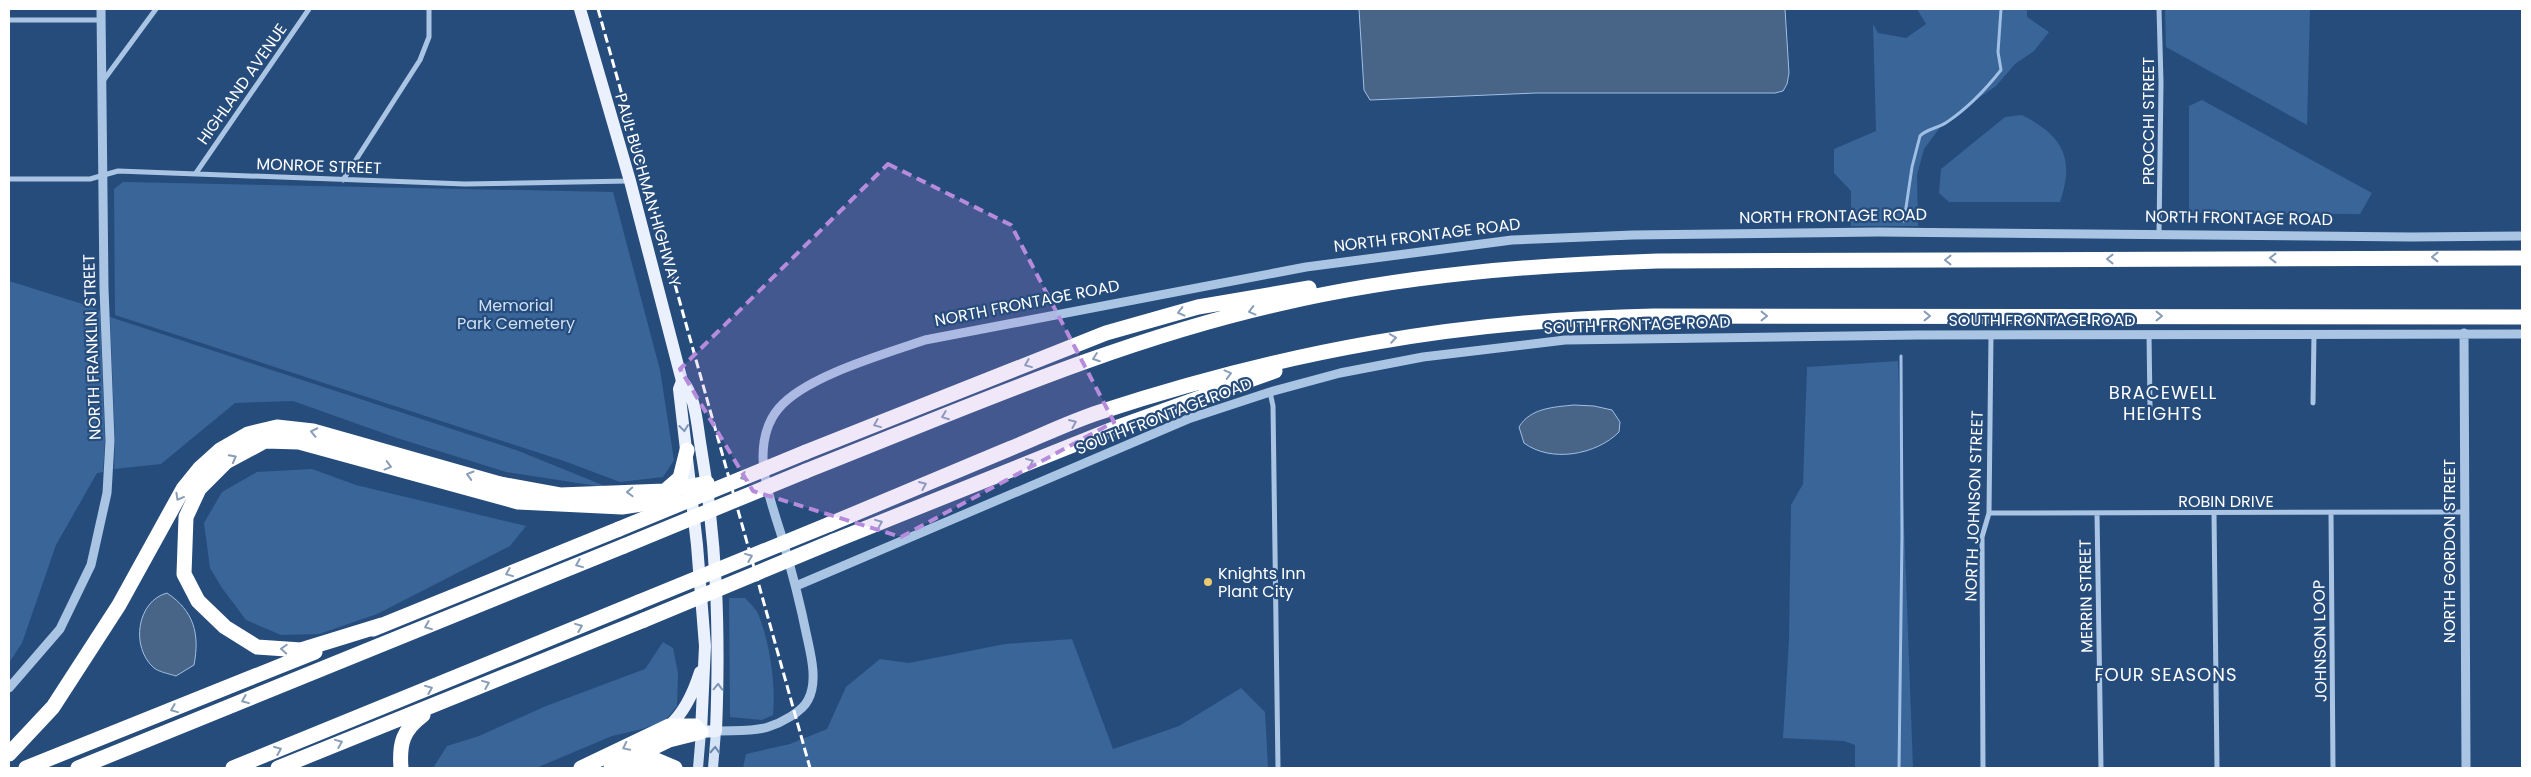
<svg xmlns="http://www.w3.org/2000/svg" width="2531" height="777" viewBox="0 0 2531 777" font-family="Poppins,sans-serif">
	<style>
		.green { fill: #396599 }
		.water { fill: #486587; stroke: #9fbfe5 }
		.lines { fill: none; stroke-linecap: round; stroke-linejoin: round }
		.stream { stroke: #9fbfe5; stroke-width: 3 }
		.minor { stroke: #aac5e4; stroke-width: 5 }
		.tertiary { stroke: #aac5e4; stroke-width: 9 }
		.secondary { stroke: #d3e2f4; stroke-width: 10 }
		.primary { stroke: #eaf1fc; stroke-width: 12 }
		.motorway { stroke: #fff; stroke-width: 15 }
		.rail { stroke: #fff; stroke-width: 3; stroke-dasharray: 9 4; stroke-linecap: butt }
		.motorway-bridge { stroke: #fff; stroke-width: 15 }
		.oneway { stroke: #889db7 }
		.oneway2 { stroke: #7e96b6 }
		.oneway3 { stroke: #6b88ac }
		.marked { fill: #b68bdc; fill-opacity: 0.2; stroke: #b68bdc; stroke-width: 4; stroke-dasharray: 10 6; stroke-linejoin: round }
		.poi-dot { fill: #edc96f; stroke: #264c7c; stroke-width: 2 }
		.labels { text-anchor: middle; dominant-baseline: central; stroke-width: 4.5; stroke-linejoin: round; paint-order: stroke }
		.street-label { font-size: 16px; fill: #fff; stroke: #264c7c }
		.park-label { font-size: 16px; fill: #cddff4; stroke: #264c7c }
		.poi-label { font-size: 16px; fill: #fff; stroke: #264c7c; text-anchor: start }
		.neighbourhood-label { font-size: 18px; letter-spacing: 1px; fill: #fff; stroke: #264c7c }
	</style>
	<rect width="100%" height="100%" fill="#264c7c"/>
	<path class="green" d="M1917 9H2027V17L2049 32 2034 51 2015 64 1996 86 1944 122 1924 149 1917 175 1918 226H1851V191L1834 173V149L1876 131 1873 24 1878 33 1906 38 1926 24Z
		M2165 9H2310L2307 125 2166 47Z
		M2202 100 2372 193 2360 214 2189 213V106Z
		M2022 115C2063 136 2075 158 2060 202H1949L1939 193 1941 169 2005 117Z
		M123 182 613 192 660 370 674 460 663 477 620 482 564 461 115 315 114 189Z
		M9 281 92 307 100 311 105 441 103 472 97 473 56 545 22 643 9 663Z
		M110 317 516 450 610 488 506 472 397 438 293 401 235 403 161 464 114 469 115 441Z
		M1898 361 1913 768H1855V745L1844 741 1783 738 1789 640 1791 505 1803 484 1807 367Z
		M312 469 356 485 526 526 510 546 377 614 319 634 281 635 246 620 222 588 210 568 204 523 222 492 257 472Z
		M729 598H745C750 603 757 610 759 616 770 644 776 686 773 715L762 720 730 717Z
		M1072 639 1113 749 1179 726 1241 688 1265 712 1268 768H743L746 754 790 744 827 729 846 687 880 659 909 663 1005 644Z
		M663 642 673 648 678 673 677 706 665 721 642 729 612 736 536 768H433L447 746 479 736 546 706 645 669Z"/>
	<path class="water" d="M1359 9H1785L1789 73 1787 84 1783 91 1775 93H1536L1370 100 1364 90Z
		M1574 405 1594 406 1612 410 1620 422 1619 432C1596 455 1551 463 1524 443L1519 427C1530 408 1554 407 1574 405Z
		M167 593C194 611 200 634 194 665L176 676C170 674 159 672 154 668 130 647 137 601 167 593Z"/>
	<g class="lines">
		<path class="stream" d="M1904 221 1912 167 1920 136C1926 129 1939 128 1947 122 1968 108 1986 89 2001 70L1998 52 2001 9
			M1899 768 1902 536 1901 356"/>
		<path class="minor" d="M9 20H101
			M103 81 156 9
			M196 173 309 9
			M9 179H90L118 171 465 184 629 181
			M343 180 420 60 429 37V9
			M2159 233 2161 82 2159 9
			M2149 334 2150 406
			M1270 392 1273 406 1278 768
			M2313 403 2314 334
			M1989 513 2463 512
			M2097 513 2101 768
			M2214 513 2217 768
			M2331 513 2333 768
			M1983 768 1982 537 1989 513 1991 335"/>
		<path class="tertiary" d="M2464 333 2466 768
			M796 586 1188 419 1270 392 1340 373 1423 357 1565 340 1917 335 2522 334
			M9 688 60 629 91 565 107 493 110 441 104 289 101 9
			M716 731C732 730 753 732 768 727 781 723 802 712 808 700 818 682 811 655 807 637 800 602 791 568 781 534 774 512 763 480 763 457 763 439 767 422 779 408 806 376 885 354 925 340L1306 267 1512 240 1633 235 1878 232 2411 237 2522 236"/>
		<path class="secondary" d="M698 768 701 732
			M713 768 716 731"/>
		<path class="primary" d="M580 9 630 181 682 381C695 394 697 423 700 442 717 541 720 631 716 731L701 732 705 646 697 545 679 389 682 381
			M669 726C685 712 694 691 700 672"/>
		<path class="motorway" d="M806 452 1106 333 1198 307 1309 288
			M806 471C961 410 1115 341 1279 304 1403 275 1530 265 1658 261L2522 258
			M666 491 707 483
			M830 524C889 499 949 474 1009 449 1039 437 1069 422 1100 412 1286 351 1459 320 1654 316L2522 317
			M834 541 1118 427 1275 371
			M382 625 301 650 257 647 225 627 198 601 184 574 186 517 199 489 226 462 265 441 299 442 518 502 622 507 675 499
			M373 629 619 529
			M9 754 53 707 119 605 183 489 200 468 220 450 248 434 277 427 313 431 500 484 560 495 665 491 680 478 687 450
			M633 762 656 760 675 768
			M26 768 315 652
			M78 768 624 546
			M233 768 639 602
			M278 768 644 620
			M401 768C399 743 403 730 423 715
			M581 768 669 726H695L701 732
			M611 768 669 740 701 732"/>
		<path class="rail" d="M598 9 810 768"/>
		<path class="motorway-bridge" d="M619 529 806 452
			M624 546 806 471
			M639 602 830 524
			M644 620 834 541"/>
	</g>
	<defs><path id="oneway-chevron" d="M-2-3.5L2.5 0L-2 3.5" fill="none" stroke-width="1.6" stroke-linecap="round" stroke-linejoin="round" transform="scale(1.25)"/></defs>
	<g class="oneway">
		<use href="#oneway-chevron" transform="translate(2435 257) rotate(180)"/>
		<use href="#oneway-chevron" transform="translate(2273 258) rotate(180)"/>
		<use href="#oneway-chevron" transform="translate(2110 259) rotate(180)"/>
		<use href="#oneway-chevron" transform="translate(1948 260) rotate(180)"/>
		<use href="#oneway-chevron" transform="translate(1252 311) rotate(165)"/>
		<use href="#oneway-chevron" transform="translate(1181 312) rotate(166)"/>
		<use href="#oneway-chevron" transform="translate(1764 316)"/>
		<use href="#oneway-chevron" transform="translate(1927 316)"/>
		<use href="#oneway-chevron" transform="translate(2159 316)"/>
		<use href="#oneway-chevron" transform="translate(1393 338) rotate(-9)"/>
		<use href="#oneway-chevron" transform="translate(1096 358) rotate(160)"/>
		<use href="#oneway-chevron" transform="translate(1028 364) rotate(158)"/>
		<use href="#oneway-chevron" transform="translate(1228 374) rotate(-15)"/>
		<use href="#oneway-chevron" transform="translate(945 416) rotate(159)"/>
		<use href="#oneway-chevron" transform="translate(1073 423) rotate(-23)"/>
		<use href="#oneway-chevron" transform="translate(877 424) rotate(158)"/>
		<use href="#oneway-chevron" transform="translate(314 432) rotate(-168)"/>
		<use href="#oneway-chevron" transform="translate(233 458) rotate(-28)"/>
		<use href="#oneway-chevron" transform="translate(1030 462) rotate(-22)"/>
		<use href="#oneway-chevron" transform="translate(388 466) rotate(15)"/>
		<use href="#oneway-chevron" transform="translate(470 475) rotate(-164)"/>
		<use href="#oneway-chevron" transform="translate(744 477) rotate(158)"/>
		<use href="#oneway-chevron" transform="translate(923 485) rotate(-23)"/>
		<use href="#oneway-chevron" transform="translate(630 492) rotate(178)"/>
		<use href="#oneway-chevron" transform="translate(179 497) rotate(119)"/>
		<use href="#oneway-chevron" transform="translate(879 523) rotate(-22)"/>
		<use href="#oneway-chevron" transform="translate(749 557) rotate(-22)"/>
		<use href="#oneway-chevron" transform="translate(579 564) rotate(158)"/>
		<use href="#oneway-chevron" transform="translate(509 573) rotate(158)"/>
		<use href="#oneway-chevron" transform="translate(428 626) rotate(158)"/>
		<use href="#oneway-chevron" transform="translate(579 627) rotate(-22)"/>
		<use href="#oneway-chevron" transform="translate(284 649) rotate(-177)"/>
		<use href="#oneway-chevron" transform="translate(486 684) rotate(-22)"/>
		<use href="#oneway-chevron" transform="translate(429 689) rotate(-22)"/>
		<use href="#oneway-chevron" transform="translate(245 700) rotate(158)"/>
		<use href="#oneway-chevron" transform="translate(174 709) rotate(158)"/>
		<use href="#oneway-chevron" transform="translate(339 743) rotate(-22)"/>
		<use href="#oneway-chevron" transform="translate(626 747) rotate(154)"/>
		<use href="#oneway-chevron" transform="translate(278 750) rotate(-22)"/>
	</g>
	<g class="oneway2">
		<use href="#oneway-chevron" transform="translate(684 428) rotate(83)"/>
		<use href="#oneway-chevron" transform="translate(718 687) rotate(-88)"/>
	</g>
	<use class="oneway3" href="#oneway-chevron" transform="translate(715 750) rotate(-87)"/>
	<path class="marked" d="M888 164 1011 225 1114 422 901 537 753 491 680 369Z"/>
	<circle class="poi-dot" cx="1208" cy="582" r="5"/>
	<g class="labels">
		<g class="street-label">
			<text transform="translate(242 84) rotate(-55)">HIGHLAND AVENUE</text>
			<text transform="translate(2148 121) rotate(-90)">PROCCHI STREET</text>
			<text transform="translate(319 166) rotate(2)">MONROE STREET</text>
			<text transform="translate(648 190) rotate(74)">PAUL BUCHMAN HIGHWAY</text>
			<text transform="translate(1833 216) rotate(-1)">NORTH FRONTAGE ROAD</text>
			<text transform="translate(2239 218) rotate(1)">NORTH FRONTAGE ROAD</text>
			<text transform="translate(1427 235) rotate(-7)">NORTH FRONTAGE ROAD</text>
			<text transform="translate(1027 303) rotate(-11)">NORTH FRONTAGE ROAD</text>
			<text x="2042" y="320">SOUTH FRONTAGE ROAD</text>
			<text transform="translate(1637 325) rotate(-2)">SOUTH FRONTAGE ROAD</text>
			<text transform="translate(92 347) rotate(-92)">NORTH FRANKLIN STREET</text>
			<text transform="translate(1164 416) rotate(-21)">SOUTH FRONTAGE ROAD</text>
			<text x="2226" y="501">ROBIN DRIVE</text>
			<text transform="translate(1974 506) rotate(-88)">NORTH JOHNSON STREET</text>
			<text transform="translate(2449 551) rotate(-90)">NORTH GORDON STREET</text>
			<text transform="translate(2086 596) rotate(-91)">MERRIN STREET</text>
			<text transform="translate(2320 641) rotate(-91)">JOHNSON LOOP</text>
		</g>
		<g class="park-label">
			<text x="516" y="305">Memorial<tspan x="516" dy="18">Park Cemetery</tspan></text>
		</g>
		<g class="poi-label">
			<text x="1218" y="573">Knights Inn<tspan x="1218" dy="18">Plant City</tspan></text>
		</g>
		<g class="neighbourhood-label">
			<text x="2163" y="392">BRACEWELL<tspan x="2163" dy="21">HEIGHTS</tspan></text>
			<text x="2166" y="674">FOUR SEASONS</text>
		</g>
	</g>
	<rect width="2531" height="777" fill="none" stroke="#ffffff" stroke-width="20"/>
</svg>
